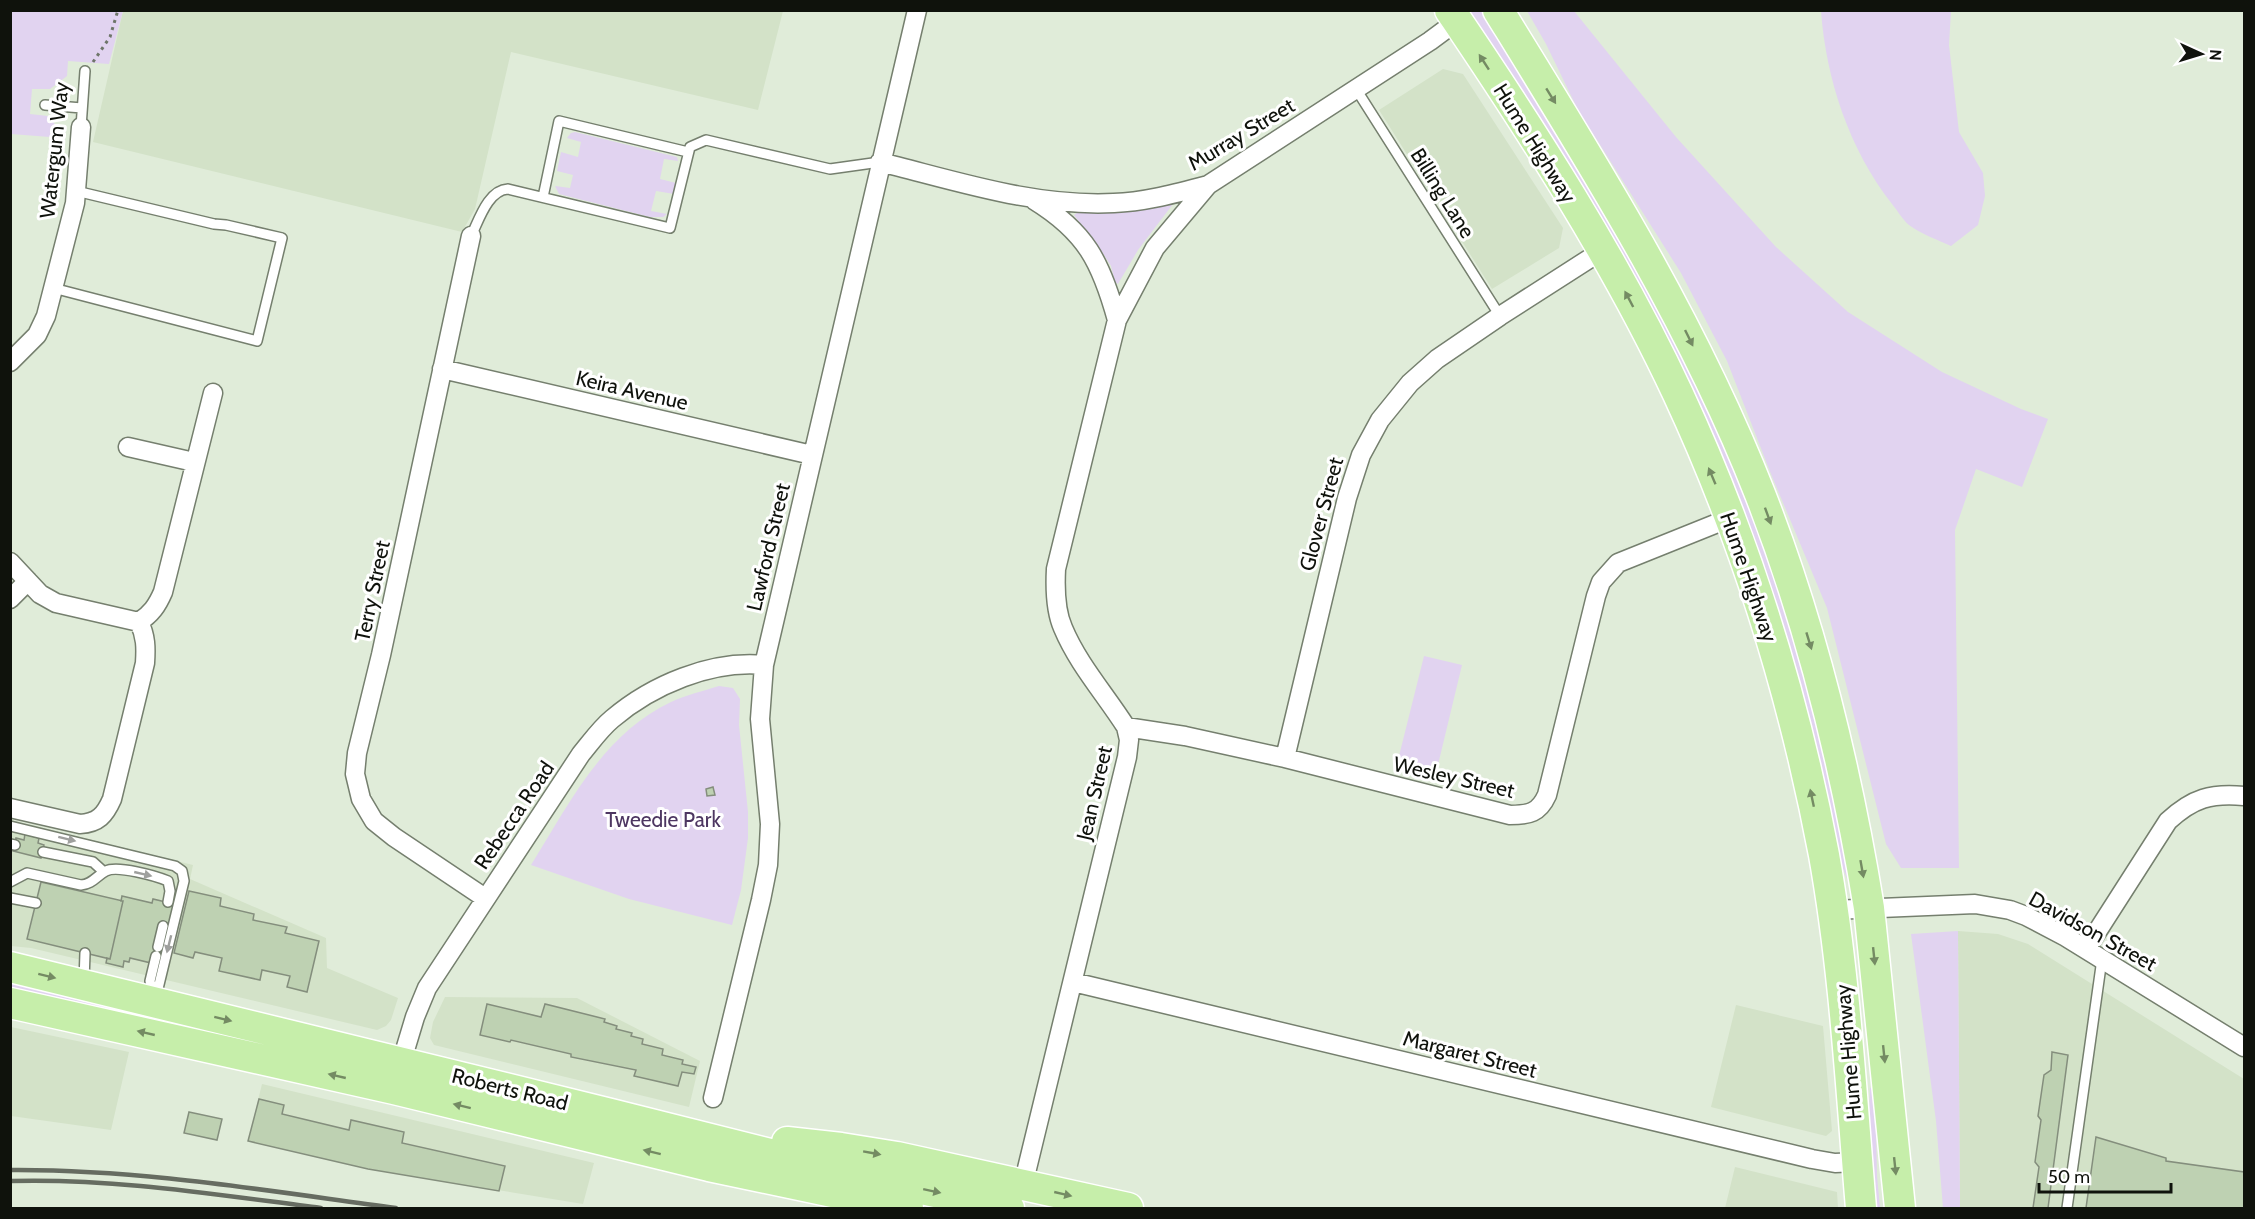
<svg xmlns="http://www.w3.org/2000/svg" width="2255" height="1219" viewBox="0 0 2255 1219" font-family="Cabin,sans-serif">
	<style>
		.built { fill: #d3e2c8 }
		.green { fill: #e1d3f0 }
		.building { fill: #bed1b2; stroke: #848e7d; stroke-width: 1.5 }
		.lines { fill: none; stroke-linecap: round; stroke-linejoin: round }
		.service-casing { stroke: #757f6e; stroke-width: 12 }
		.minor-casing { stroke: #757f6e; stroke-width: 21 }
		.trunk-casing { stroke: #fff; stroke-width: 33 }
		.path { stroke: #6e7569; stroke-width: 3; stroke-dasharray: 3 4.5; stroke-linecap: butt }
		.service { stroke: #fff; stroke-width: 9 }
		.minor { stroke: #fff; stroke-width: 18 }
		.trunk { stroke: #c6eeaa; stroke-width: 30 }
		.rail { stroke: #666c61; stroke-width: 4.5 }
		.oneway { fill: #748b63 }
		.oneway2 { fill: #9fa09e }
		.labels { text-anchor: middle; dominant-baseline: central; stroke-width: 6; stroke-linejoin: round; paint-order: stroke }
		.street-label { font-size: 21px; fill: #0f120c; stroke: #fff }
		.park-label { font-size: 21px; fill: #4d3661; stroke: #fff }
	</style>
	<rect width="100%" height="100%" fill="#e0ecd9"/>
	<path class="built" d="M123 11H783L758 110 511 52 475 209 462 232 93 142Z
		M1443 69 1463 74 1563 228 1559 248 1492 289 1379 110Z
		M11 820 193 865 190 879 326 938 327 968 398 998 391 1020 386 1026 377 1030 31 948 11 946Z
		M1958 931 1998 934 2028 944 2244 1079V1208H1960Z
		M445 997 577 998 700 1061 689 1107 434 1045 430 1038 433 1022Z
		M1736 1005 1823 1026 1832 1131 1826 1136 1711 1107Z
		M11 1027 129 1052 111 1130 11 1116Z
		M262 1084 594 1163 583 1204 368 1169 248 1141Z
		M1735 1167 1837 1192 1838 1208H1725Z"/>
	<path class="green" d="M10 11H123L109 64 68 61 67 76 50 89H32L30 114 48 116 64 135 63 138 11 134Z
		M1465 11H1483L1612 220 1715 419 1776 576 1822 737 1852 884H1849L1838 855 1765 574Z
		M1527 11H1574L1676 137 1776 247 1848 312 1942 372 2021 409 2048 419 2022 487 1976 469 1955 530 1959 868H1901L1886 844 1827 608 1771 474 1727 361 1681 273 1578 110 1546 44Z
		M1821 11H1951L1949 45 1959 132 1983 173 1985 196 1978 225 1951 246C1938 240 1921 234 1909 225 1903 220 1897 210 1892 204 1849 149 1826 79 1821 11Z
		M575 132 677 157 678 161 664 159 660 179 676 183 674 194 656 191 651 211 667 214 663 217H650L559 194 555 186 570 188 573 175 557 171 561 152 578 157 581 142 567 138 571 133Z
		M1172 202 1173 204 1138 250 1118 284 1115 282 1111 266 1104 255 1074 215 1077 213 1134 211Z
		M1424 656 1462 665 1437 769 1398 760Z
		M719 686 733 688 740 699 739 725 748 812V838L741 890 732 925 629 899 531 865C569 804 603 734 671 702 686 695 703 691 719 686Z
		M1958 931 1960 1208H1943L1936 1121 1911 934Z
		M11 981 205 1027 204 1033 11 990Z
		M1870 1088H1875L1877 1176 1880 1208H1874L1868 1145Z"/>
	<path class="building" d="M713 787 715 795 707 796 706 789Z
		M25 834 39 838 38 843 44 845 41 858 13 851 16 838 24 840Z
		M41 882 123 901 110 959 27 939Z
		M189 891 221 898 220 906 254 914 253 920 287 927 285 933 319 941 307 992 287 987 290 976 262 970 260 980 219 971 222 958 195 952 193 958 174 953Z
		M122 896 152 903 153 899 174 904 169 927 159 925 154 947 163 949 161 957 153 955 151 963 130 958 129 962 124 961 123 967 106 963 107 958 110 959 123 901H121Z
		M487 1004 541 1017 545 1004 605 1019 604 1022 617 1026 616 1029 632 1033 631 1036 643 1039 642 1044 663 1049 662 1055 683 1060 682 1064 696 1067 694 1074 682 1072 678 1086 634 1076 636 1070 571 1057V1054L511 1040 510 1042 480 1035Z
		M2052 1052 2068 1055 2048 1208H2033L2039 1167 2035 1162 2041 1120 2038 1116 2044 1075 2051 1070Z
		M259 1099 284 1105 282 1114 349 1130 351 1120 404 1132 402 1143 505 1166 499 1191 368 1169 248 1141Z
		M189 1112 222 1119 217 1140 184 1133Z
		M2096 1137 2166 1158V1161L2244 1172V1208H2086Z"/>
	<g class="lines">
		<g class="service-casing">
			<path id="service" d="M1356 89 1500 316
				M45 105 82 108
				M81 127 85 71
				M543 197 559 121 688 152
				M471 236C479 220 488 190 508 189L670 228 690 147 706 140 830 169 880 162
				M53 288 257 341 282 238 226 225 214 224 76 191
				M10 826 175 866 182 871 184 881 156 997
				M10 844 15 845
				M43 852 93 862 104 872
				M10 882 27 873 81 885C93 884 96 876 106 871 117 865 156 876 168 881L170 891 168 902
				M10 898 36 903
				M158 947 163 926
				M84 981 85 953
				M154 997 150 981 156 956
				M2067 1208 2102 959"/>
		</g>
		<g class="minor-casing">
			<path id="minor" d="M880 162C957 181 1034 207 1114 203 1145 202 1177 193 1208 185L1430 41 1457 21
				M1034 200C1086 232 1101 262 1117 320
				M471 236 381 655 357 753 355 774 361 799 374 821 394 837 485 898
				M10 362 37 335 46 316 75 203 81 127
				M442 369 812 455
				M128 447 194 462
				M10 562 40 594 56 603 139 622C146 636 146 648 145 663L112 799C105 815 98 823 80 824L10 808
				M10 599 28 581
				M139 622C151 614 157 606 163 592L213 393
				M1126 727 1185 736 1285 758 1510 815C1529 815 1539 813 1547 795L1596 596 1601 582 1618 563 1730 518
				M1285 758 1347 498 1361 455 1380 420 1410 383 1437 359 1500 316 1603 250
				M1833 910 1975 904 2010 910 2026 916 2066 937 2244 1047
				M2086 949 2168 821C2193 798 2211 793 2244 796
				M1073 982 1812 1159 1835 1163 1857 1162
				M399 1070 415 1017 427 988 581 754C591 742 600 729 612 719 652 685 711 660 764 665
				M713 1098 761 900 768 865 770 824 760 719 764 665 917 10
				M1023 1185 1127 757 1129 740 1126 727C1105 694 1078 664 1063 628 1055 610 1055 588 1056 569L1117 320 1155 248 1208 185"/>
		</g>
		<g class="trunk-casing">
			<path id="trunk" d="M1450 10C1532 131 1616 261 1678 394 1746 540 1794 697 1824 855 1845 972 1851 1091 1861 1208
				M1498 10C1595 167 1693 323 1760 494 1812 627 1846 767 1869 908L1900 1208
				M10 967 611 1114 834 1170 1009 1208
				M10 1003 394 1089 709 1166 908 1208
				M787 1142 841 1148 897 1157 1128 1208"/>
		</g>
		<path class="path" d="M93 62 110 37 118 10"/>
		<use href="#service" class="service"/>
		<use href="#minor" class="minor"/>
		<use href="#trunk" class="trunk"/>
		<path class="rail" d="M10 1170C140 1169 268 1191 396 1208
			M10 1181C115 1178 218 1195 321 1208"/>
	</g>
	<defs><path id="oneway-solid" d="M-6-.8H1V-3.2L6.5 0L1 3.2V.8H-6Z" transform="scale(1.5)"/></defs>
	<g class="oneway">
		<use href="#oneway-solid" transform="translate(1484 62) rotate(-123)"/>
		<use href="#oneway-solid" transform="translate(1551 96) rotate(58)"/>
		<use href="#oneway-solid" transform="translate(1629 299) rotate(-118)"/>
		<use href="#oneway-solid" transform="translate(1689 338) rotate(64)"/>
		<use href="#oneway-solid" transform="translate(1712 476) rotate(-113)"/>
		<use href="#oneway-solid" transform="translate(1768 516) rotate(70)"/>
		<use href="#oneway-solid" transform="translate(1809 641) rotate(73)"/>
		<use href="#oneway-solid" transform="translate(1812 798) rotate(-102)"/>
		<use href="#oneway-solid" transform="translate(1862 869) rotate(80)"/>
		<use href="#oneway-solid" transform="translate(1874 956) rotate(84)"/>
		<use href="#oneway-solid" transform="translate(47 976) rotate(14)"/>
		<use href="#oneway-solid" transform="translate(223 1019) rotate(14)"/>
		<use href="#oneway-solid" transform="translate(146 1033) rotate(-167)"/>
		<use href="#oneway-solid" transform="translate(1884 1054) rotate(84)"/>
		<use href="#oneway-solid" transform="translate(337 1076) rotate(-167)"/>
		<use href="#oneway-solid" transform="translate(462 1106) rotate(-166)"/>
		<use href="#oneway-solid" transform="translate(652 1152) rotate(-166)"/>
		<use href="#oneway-solid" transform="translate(872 1153) rotate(10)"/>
		<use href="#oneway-solid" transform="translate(1895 1166) rotate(84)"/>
		<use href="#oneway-solid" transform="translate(932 1191) rotate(12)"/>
		<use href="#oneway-solid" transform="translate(1063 1194) rotate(13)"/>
	</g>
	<g class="oneway2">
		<use href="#oneway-solid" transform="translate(67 839) rotate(14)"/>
		<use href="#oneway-solid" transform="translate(143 874) rotate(13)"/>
		<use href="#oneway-solid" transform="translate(169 944) rotate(104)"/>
	</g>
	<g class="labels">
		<g class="street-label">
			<text transform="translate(1241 134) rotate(-31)">Murray Street</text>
			<text transform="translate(1535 143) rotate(58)">Hume Highway</text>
			<text transform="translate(54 150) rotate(-84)">Watergum Way</text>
			<text transform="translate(1443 193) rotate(58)">Billing Lane</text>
			<text transform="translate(632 390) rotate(13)">Keira Avenue</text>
			<text transform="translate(1321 514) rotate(-75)">Glover Street</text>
			<text transform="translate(768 547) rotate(-77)">Lawford Street</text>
			<text transform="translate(1749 577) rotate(71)">Hume Highway</text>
			<text transform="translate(372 591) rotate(-78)">Terry Street</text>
			<text transform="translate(1454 777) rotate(13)">Wesley Street</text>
			<text transform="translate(1094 793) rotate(-77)">Jean Street</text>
			<text transform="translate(514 815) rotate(-56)">Rebecca Road</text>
			<text transform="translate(2093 931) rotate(29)">Davidson Street</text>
			<text transform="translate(1848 1052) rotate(-95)">Hume Highway</text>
			<text transform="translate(1470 1054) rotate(14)">Margaret Street</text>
			<text transform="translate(510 1089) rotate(14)">Roberts Road</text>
		</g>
		<g class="park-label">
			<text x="663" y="819">Tweedie Park</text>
		</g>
	</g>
	<rect width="2255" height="1219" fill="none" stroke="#0f120c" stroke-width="24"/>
	<g transform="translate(2201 54) rotate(94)" stroke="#ffffff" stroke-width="4.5" paint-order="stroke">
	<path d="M0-4.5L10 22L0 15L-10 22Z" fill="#0f120c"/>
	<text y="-9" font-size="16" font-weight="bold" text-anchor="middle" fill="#0f120c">N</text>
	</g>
	<path d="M2039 1183v9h132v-9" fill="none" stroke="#0f120c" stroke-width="3"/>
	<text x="2048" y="1183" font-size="18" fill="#0f120c" stroke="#ffffff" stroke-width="4.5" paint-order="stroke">50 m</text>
</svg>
